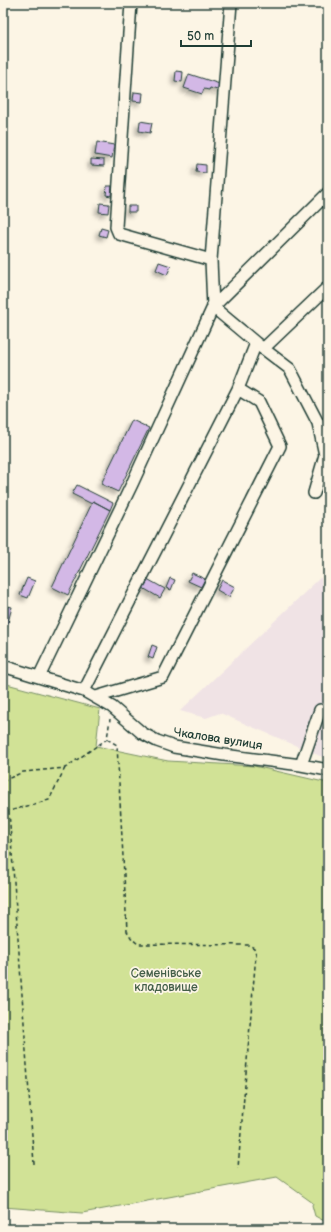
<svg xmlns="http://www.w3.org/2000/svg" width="331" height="1232" viewBox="0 0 331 1232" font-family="'Balsamiq Sans',sans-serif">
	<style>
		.built { fill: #f0e3e5 }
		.green { fill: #d1e296; stroke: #789065 }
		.building { fill: #d3b8e6; stroke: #1f3d34; filter: url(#shadow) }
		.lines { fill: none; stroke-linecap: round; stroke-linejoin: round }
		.minor-casing { stroke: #1f3d34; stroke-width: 14 }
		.path { stroke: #1f3d34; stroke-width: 1.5; stroke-dasharray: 4 3; stroke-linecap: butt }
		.minor { stroke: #fcf5e5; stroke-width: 11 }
		.labels { text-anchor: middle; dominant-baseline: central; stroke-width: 3.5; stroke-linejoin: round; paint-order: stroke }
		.street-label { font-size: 12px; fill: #1f3d34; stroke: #fcf5e5 }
		.park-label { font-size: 12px; fill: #435e48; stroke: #fcf5e5 }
	</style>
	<defs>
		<filter id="shadow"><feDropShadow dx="-3.5" dy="3.5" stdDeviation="2" flood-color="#0004"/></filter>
	</defs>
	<rect width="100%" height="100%" fill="#fcf5e5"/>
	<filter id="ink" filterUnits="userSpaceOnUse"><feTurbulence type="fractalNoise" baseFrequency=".025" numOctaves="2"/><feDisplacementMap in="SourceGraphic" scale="8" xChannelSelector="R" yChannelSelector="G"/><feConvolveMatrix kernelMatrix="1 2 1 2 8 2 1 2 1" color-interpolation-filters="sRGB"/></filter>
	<g filter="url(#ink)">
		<path class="built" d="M320 578H328V759H327L220 713 206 718 180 711Z"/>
		<path class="green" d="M3 683 100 709 96 746 168 761 254 766 328 783V1223L315 1216 312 1205 313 1203 277 1177 82 1213 3 1207Z"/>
		<path class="building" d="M176 71 183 72 182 82 175 81Z
			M189 74 223 85 221 91 210 88 209 90 204 89 202 94 184 88Z
			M134 92 143 93 142 102 133 101Z
			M140 121 152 123 150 133 139 131Z
			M97 142 114 145 112 158 95 155Z
			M91 159 104 160V166L91 165Z
			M197 164 206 165V173L196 172Z
			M107 186H112L111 196 106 195Z
			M100 203 109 204 108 213 99 212Z
			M128 206H136V212H128Z
			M101 228 108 230 106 237 99 235Z
			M159 262 171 266 167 275 156 270Z
			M132 420 149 428 118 492 101 484Z
			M77 485 113 503 110 510 93 501 92 504 72 494Z
			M93 501 110 510 68 595 52 587Z
			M192 573 205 579 201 587 188 581Z
			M27 578 35 581 28 598 20 595Z
			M170 578 175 580 171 590 166 588Z
			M149 580 165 589 160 598 143 588Z
			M222 580 235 587 229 597 217 590Z
			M3 605 12 607 6 630 3 629Z
			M152 645 157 647 153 659 148 657Z"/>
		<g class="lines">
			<g class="minor-casing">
				<path id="minor" d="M131 3 116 227 119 234 211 260
					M263 349 328 287
					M314 493 325 455 318 423 290 369 256 343 213 307 328 193
					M3 666 84 691 112 707 142 733 157 741 174 747 224 755 301 765 328 770
					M39 677 132 484 213 307 211 260 231 3
					M84 691 238 389 256 343
					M96 697 163 677 280 446 259 402 238 389
					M301 765 320 710"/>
			</g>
			<path class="path" d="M107 739 117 745 127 931 132 939 138 944 249 945 254 948 256 954 238 1168
				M3 781 23 772 65 768 107 739 110 719
				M34 1164 9 811 49 800 65 768"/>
			<use href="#minor" class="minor"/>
		</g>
	</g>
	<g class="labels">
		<g class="street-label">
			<text transform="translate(218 739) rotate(9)">Чкалова вулиця</text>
		</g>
		<g class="park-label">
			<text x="166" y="973">Семенівське<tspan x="166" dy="14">кладовище</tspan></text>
		</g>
	</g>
	<rect width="331" height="1232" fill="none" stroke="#fcf5e5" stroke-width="16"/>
	<rect x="8" y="8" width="315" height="1216" fill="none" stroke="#1f3d34" stroke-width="1.5" filter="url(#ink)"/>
	<path d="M181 40v6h70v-6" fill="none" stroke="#1f3d34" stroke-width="2"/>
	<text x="187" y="40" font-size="12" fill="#1f3d34" stroke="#fcf5e5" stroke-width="3" paint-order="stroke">50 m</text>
</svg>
